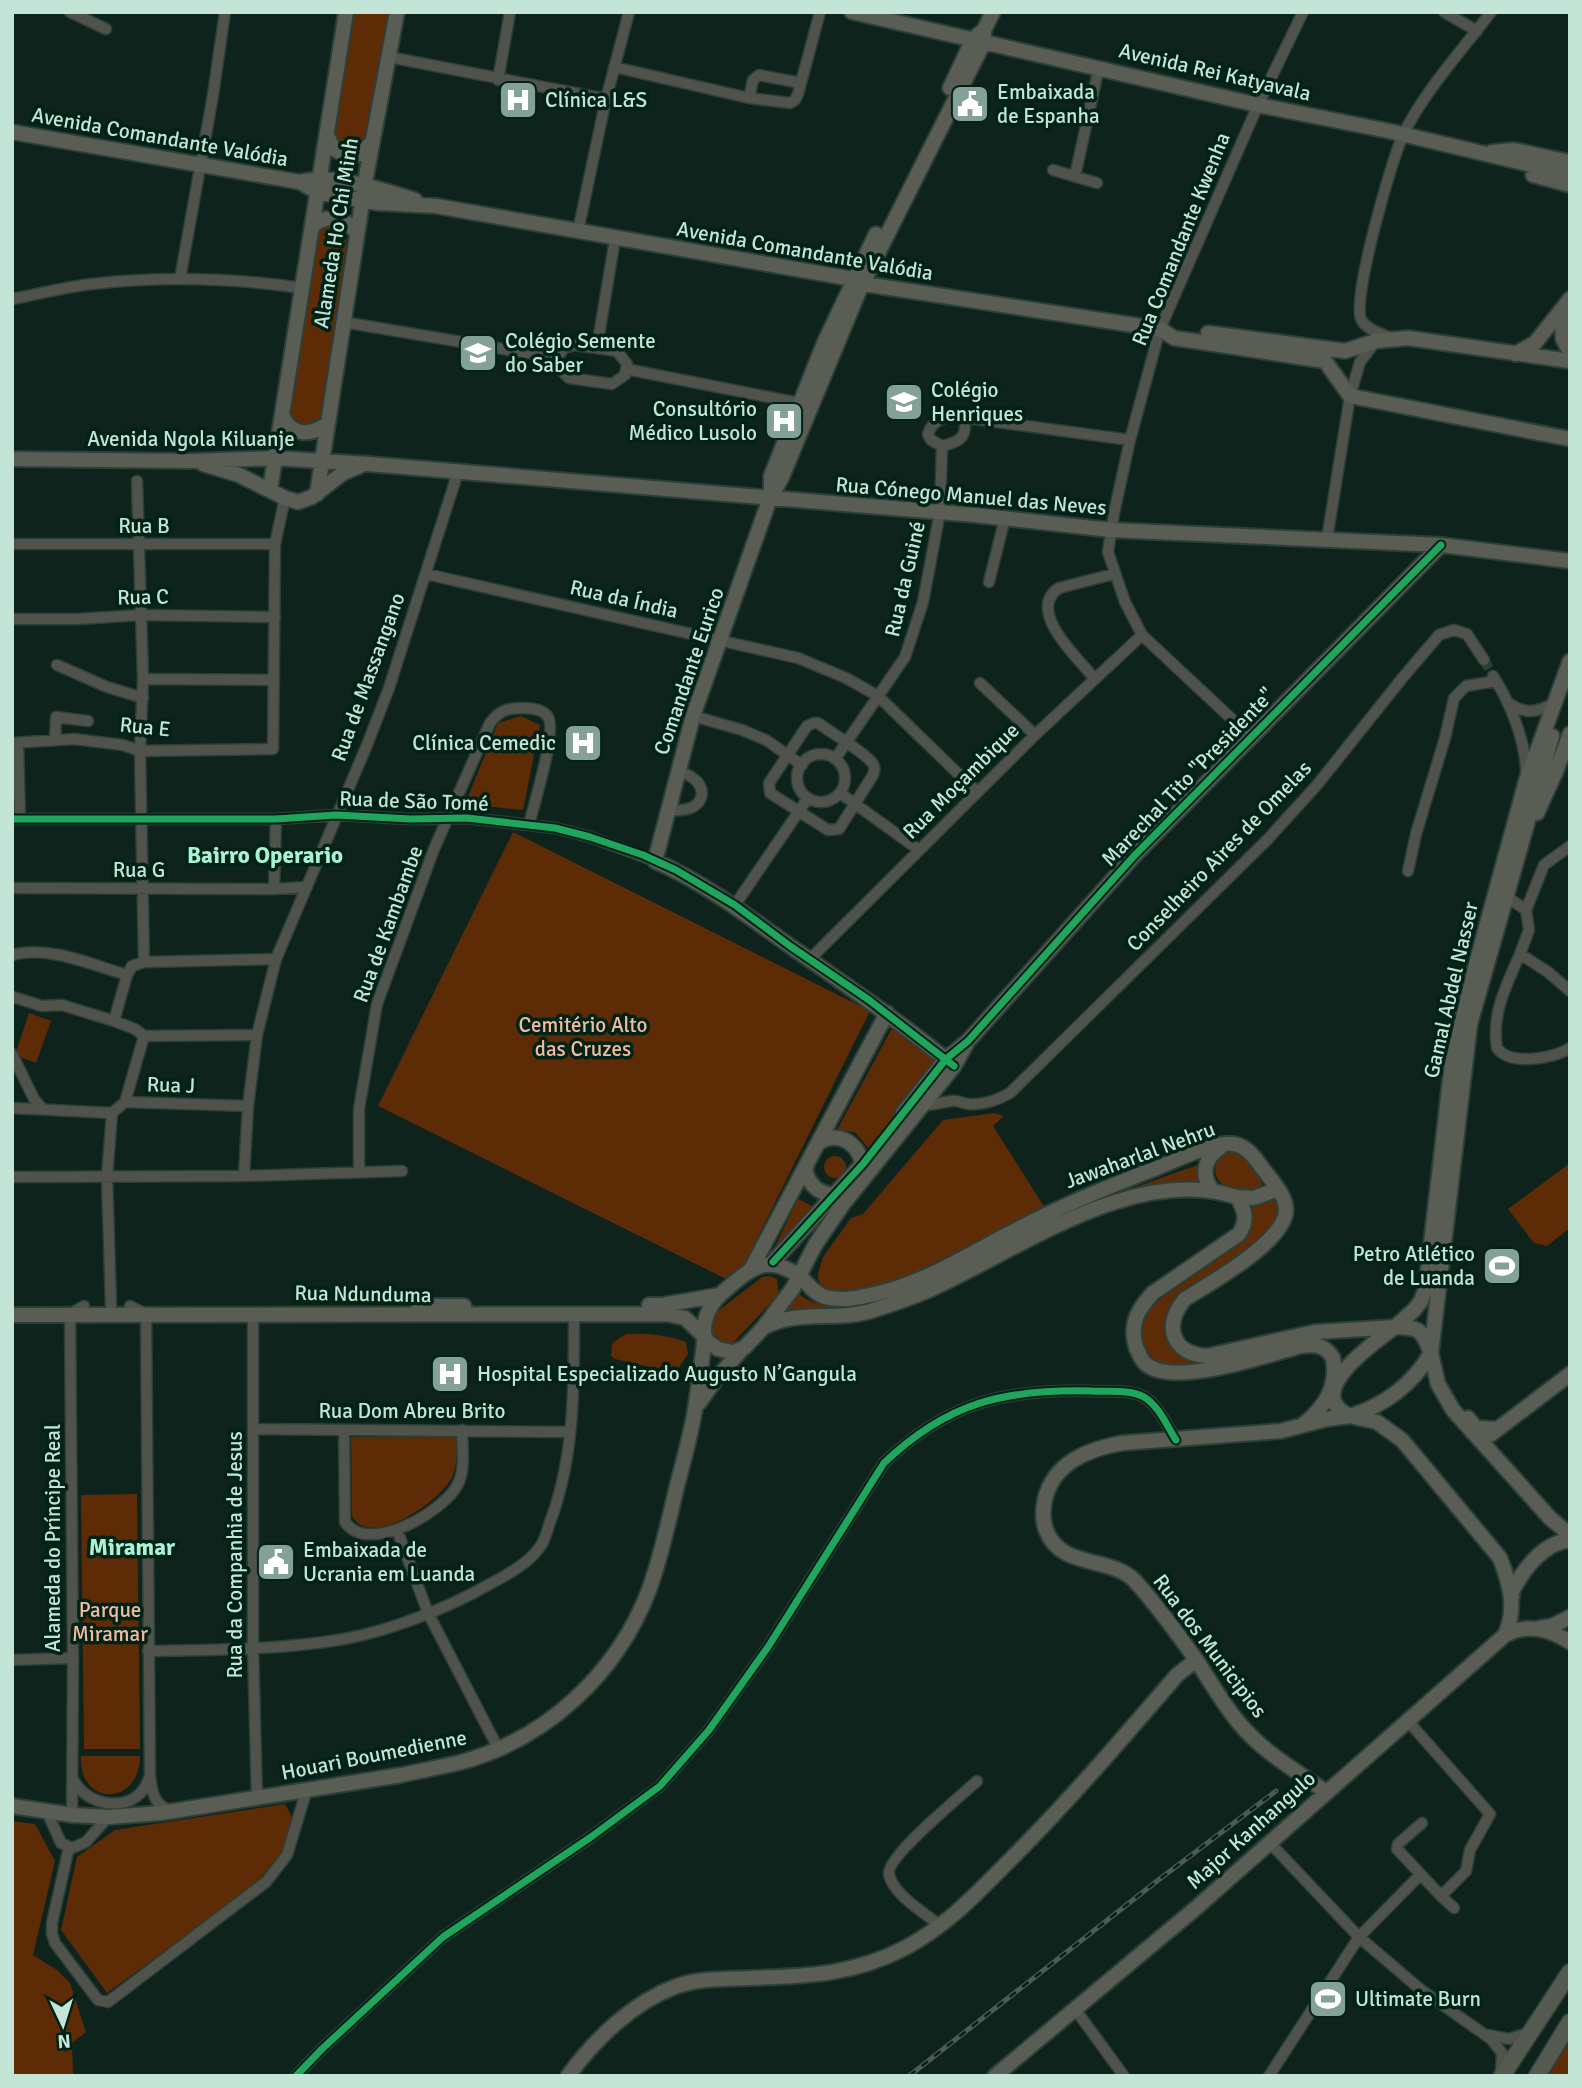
<svg xmlns="http://www.w3.org/2000/svg" width="1582" height="2088" viewBox="0 0 1582 2088" font-family="Signika,sans-serif">
	<style>
		.green { fill: #5d2c06 }
		.lines { fill: none; stroke-linecap: round; stroke-linejoin: round }
		.street-tunnel { stroke: #284038; stroke-width: 10; stroke-dasharray: 10 5; stroke-linecap: butt }
		.street-casing { stroke: #2c4039; stroke-width: 13 }
		.secondary-casing { stroke: #2c4039; stroke-width: 18 }
		.primary-casing { stroke: #2c4039; stroke-width: 19 }
		.street { stroke: #4f534b; stroke-width: 10 }
		.secondary { stroke: #5a5d53; stroke-width: 14 }
		.primary { stroke: #545a50; stroke-width: 16 }
		.rail-casing { stroke: #4e5a53; stroke-width: 5 }
		.rail { stroke: #002217; stroke-width: 2.5; stroke-dasharray: 8; stroke-linecap: butt }
		.cycleway-casing { stroke: #002217; stroke-width: 11 }
		.cycleway { stroke: #20a55d; stroke-width: 7 }
		.labels { text-anchor: middle; dominant-baseline: central; stroke-width: 7; stroke-linejoin: round; paint-order: stroke }
		.street-label { font-size: 21px; fill: #c3e5d7; stroke: #002217 }
		.poi-label { font-size: 21px; fill: #c3e5d7; stroke: #002217; text-anchor: start }
		.park-label { font-size: 21px; fill: #f3bb9e; stroke: #002217 }
		.neighbourhood-label { font-size: 23px; font-weight: bold; fill: #aaf2d6; stroke: #002217 }
	</style>
	<rect width="100%" height="100%" fill="#0d231c"/>
	<path class="green" d="M355 12H389L367 140 351 152 338 146 334 135Z
		M327 224C342 226 348 232 346 247L322 417 319 422 301 427 290 418 288 411 318 230Z
		M521 716 540 725 523 810 465 804 498 723Z
		M513 832 870 1011 744 1265 726 1279 378 1106Z
		M29 1013 51 1021 36 1063 15 1055Z
		M901 1029 936 1056 938 1065 868 1148 855 1132 837 1130 891 1030Z
		M994 1113 1004 1116 993 1126 1043 1205 1053 1207 939 1268 872 1291 829 1293 823 1289 818 1279V1273L823 1257 851 1218 863 1214 943 1120Z
		M1234 1150C1247 1156 1262 1171 1262 1186L1257 1190C1235 1191 1206 1187 1218 1158Z
		M824 1167a11 11 0 1 1 22 0a11 11 0 1 1-22 0Z
		M1203 1163V1175L1208 1186C1170 1187 1134 1193 1097 1205L893 1301 865 1307 781 1315 799 1294C830 1318 874 1303 907 1292L1102 1199Z
		M1570 1163V1228L1547 1246 1534 1243 1508 1209Z
		M1276 1195 1281 1213 1268 1232 1171 1315 1187 1357 1322 1343 1185 1369 1155 1363C1138 1339 1135 1326 1155 1303L1243 1241C1254 1227 1256 1215 1245 1201Z
		M798 1199 816 1208 768 1261Z
		M769 1276 777 1279 779 1294 733 1343 723 1346 713 1340 709 1322 713 1315 762 1277Z
		M627 1334C648 1333 667 1335 686 1342L688 1354 675 1373 615 1359 611 1356 612 1344 619 1338Z
		M351 1437H456C457 1451 458 1466 451 1479 439 1501 383 1540 359 1524 356 1522 354 1519 352 1516Z
		M137 1494 140 1749H84L81 1495Z
		M81 1756H140C140 1807 78 1807 81 1756Z
		M285 1804 296 1825 281 1853 253 1887 107 1993 61 1930 77 1857 115 1830Z
		M12 1821 35 1824 55 1861 33 1955 57 1970 70 1983 86 2032 72 2043 73 2076H12Z
		M1570 2039V2076H1547Z"/>
	<g class="lines">
		<path class="street-tunnel" d="M1484 660 1492 674"/>
		<g class="street-casing">
			<path id="street" d="M70 12 106 29
				M1444 12 1477 31
				M389 57 606 99
				M614 67 749 98 790 103 795 100 798 94 820 12
				M498 80 510 12
				M749 98 753 80 759 75 801 83
				M1053 170 1097 183
				M1075 176 1099 67
				M578 231 606 99 629 12
				M180 279 213 95 225 12
				M12 299C39 294 65 287 92 284 162 276 233 278 302 288
				M343 322 557 358
				M1391 338C1382 334 1365 329 1361 319 1352 298 1392 157 1404 133 1424 92 1463 49 1491 12
				M575 345 617 351 627 364 625 375 612 384 569 378 558 367 557 358 564 348Z
				M597 347 615 239
				M626 369 804 404
				M960 417 965 422C966 439 958 442 942 446L931 440 928 434C932 420 947 415 960 417L1130 440
				M1327 539 1350 396 1360 362 1376 341
				M12 544H275
				M426 574 798 658 846 678 878 696 977 792
				M989 582 1005 518
				M12 619H78L141 615 275 617
				M57 665 107 687 143 698
				M1493 676C1510 702 1526 742 1526 773
				M143 679 274 680
				M1095 679C1079 659 1025 611 1059 588L1114 574
				M980 683 1035 735
				M1507 702C1525 715 1537 713 1556 702
				M693 716 742 730 766 740 802 765
				M814 723H818C830 732 867 754 873 764 876 768 874 771 873 775L839 829 828 830 770 793 769 783 807 726Z
				M1251 737 1142 635 1125 602 1108 552 1114 513 1130 440 1160 329 1258 105 1303 12
				M55 740 56 717 88 721
				M12 743 74 739 123 745 140 751 273 749 275 544 285 498
				M18 743 20 819
				M797 778a24 24 0 1 1 48 0a24 24 0 1 1-48 0Z
				M835 759 905 657 923 602 940 512 942 446
				M840 793 919 850
				M668 809C707 817 715 780 677 771
				M12 819H276L336 815 411 819 467 818 555 828 590 837 655 861
				M1408 871 1416 834 1445 738 1454 698 1466 686 1496 681
				M12 888 274 889 307 887
				M274 889 276 819
				M1507 897 1526 910 1529 930 1520 954
				M735 905 808 798
				M1526 910 1544 865 1570 846
				M12 955C49 945 92 965 127 975
				M810 959 1035 735 1142 635
				M144 962 276 959
				M1570 991 1548 972 1520 954C1507 984 1491 1014 1497 1048 1510 1066 1553 1059 1570 1048
				M13 997 42 1006 62 1005 114 1021
				M144 1036 257 1035
				M12 1054 34 1099 42 1108
				M125 1102 144 1036 135 1029 114 1021 127 975 132 966 144 962 140 751 143 679 137 481
				M920 1103C931 1107 940 1102 952 1101 957 1100 962 1103 968 1104 983 1105 998 1100 1010 1093L1268 839 1317 785 1404 676 1439 635 1454 630 1467 634 1484 660
				M12 1108 112 1113 125 1102 248 1106
				M359 1170V1109L377 1004 434 849 490 723C499 711 507 708 523 708 531 708 543 709 548 717 557 730 534 805 529 824
				M244 1176 248 1106 257 1035 276 959 367 745 389 688 458 472
				M12 1177 244 1176 402 1171
				M111 1306 107 1177 112 1113
				M130 1306 146 1314 150 1776C152 1793 154 1806 172 1811
				M253 1313V1647L257 1798
				M254 1429 570 1432
				M344 1430 345 1522C368 1556 444 1512 458 1484 466 1468 462 1447 462 1430
				M397 1530 428 1613 499 1750
				M148 1651C213 1650 280 1650 344 1639 389 1631 448 1608 488 1585 507 1575 530 1563 542 1544 547 1535 549 1523 553 1514 575 1450 574 1381 574 1314
				M12 1660 73 1658
				M1407 1720 1490 1814 1470 1850 1466 1871 1441 1896 1397 1849 1398 1844 1422 1823
				M74 1781C90 1810 139 1813 149 1778
				M47 1812 61 1843 72 1848 86 1842 108 1817
				M72 1815 73 1658 70 1314 84 1306
				M1269 1842 1359 1937 1420 1989 1491 2039 1502 2053 1501 2073
				M69 1847 52 1923V1934L55 1943 98 2000 108 2002 266 1882 287 1855 307 1789
				M1441 1896 1454 1908
				M941 1926C926 1914 892 1894 889 1874 886 1857 962 1795 977 1781
				M1075 2009 1124 2076
				M1489 2035 1509 2039 1528 2033
				M296 2076 322 2049 443 1937 591 1837 660 1786 709 1730 768 1647 884 1463C948 1402 1004 1389 1091 1391 1108 1392 1130 1389 1144 1397 1159 1406 1167 1426 1176 1440
				M1269 2076 1359 1937 1420 1875"/>
		</g>
		<g class="secondary-casing">
			<path id="secondary" d="M852 12 1258 105 1389 131 1570 174
				M950 88 973 39 984 30 993 12
				M12 132 300 182C333 173 383 190 415 200
				M327 135 333 148 347 157 362 153 372 142
				M1492 152 1514 150 1570 162
				M1533 175 1570 185
				M300 182 317 192 378 203 436 206 853 279 864 284 1160 329 1174 338 1325 361 1350 396 1570 439
				M312 227C327 212 346 218 357 233
				M1561 311 1563 339 1570 352
				M1208 333 1345 351 1376 341 1408 338 1570 361
				M1515 354 1535 343 1570 299
				M282 415C291 437 311 436 328 423
				M12 459 192 461 275 458 369 464 975 515 1111 530 1441 545 1570 561
				M203 464 239 475 285 498 298 502 312 497 343 473 360 466
				M270 490 346 12
				M771 493V476L825 341 876 234
				M317 494 367 171 397 12
				M1552 736 1470 1024 1431 1353 1438 1384 1453 1410 1550 1518 1570 1535
				M1537 813 1556 771 1570 734
				M954 1066C902 1023 846 985 790 946 746 915 705 883 655 861L693 716 770 498 781 479 859 291 984 42V30
				M903 1113 946 1059 968 1041 1134 856 1441 545
				M818 1143C840 1129 861 1145 863 1169
				M807 1164 805 1170C810 1188 823 1197 842 1194
				M1212 1190C1200 1174 1205 1157 1221 1147
				M1237 1197 1254 1198 1278 1189
				M773 1262 865 1161
				M750 1271 887 1013
				M649 1305H662L720 1295
				M418 1306H464
				M12 1315 666 1314 685 1318 705 1337 708 1342 718 1349 733 1352 744 1348 763 1328 793 1288 815 1245 843 1204 954 1066 968 1041
				M764 1327C798 1309 838 1322 874 1310 892 1304 911 1298 929 1290 1019 1250 1134 1163 1237 1197 1245 1210 1248 1220 1239 1234L1153 1293C1138 1309 1129 1324 1136 1347 1139 1353 1141 1361 1147 1365 1176 1387 1267 1355 1301 1346 1316 1344 1325 1345 1333 1358 1338 1386 1326 1406 1304 1424
				M1395 1327C1420 1327 1422 1330 1431 1353 1413 1384 1384 1406 1350 1416 1300 1393 1375 1342 1395 1327Z
				M699 1403 716 1379 743 1348
				M1468 1418 1476 1428 1497 1429
				M1490 1435 1570 1374
				M1512 1597 1511 1594C1522 1571 1542 1543 1570 1540
				M1540 1628 1552 1626 1570 1617
				M1326 1792C1295 1770 1263 1752 1239 1723 1223 1704 1210 1681 1197 1661 1180 1637 1154 1602 1135 1581 1110 1555 1061 1570 1046 1530 1042 1519 1043 1510 1045 1499 1054 1462 1089 1449 1122 1443L1281 1431 1327 1419 1350 1416 1377 1422 1402 1440 1500 1558C1510 1584 1517 1609 1505 1635
				M12 1806 72 1815 108 1817 161 1813 401 1775 458 1763C546 1740 617 1674 649 1590 661 1557 668 1524 676 1490 683 1462 692 1432 696 1403 699 1383 702 1362 704 1342 705 1335 703 1328 705 1322 707 1310 713 1301 722 1293 749 1270 765 1252 799 1276 808 1283 813 1293 825 1297 843 1302 862 1297 879 1293 928 1281 972 1252 1016 1230 1061 1206 1107 1187 1154 1169 1177 1160 1201 1147 1226 1144 1244 1142 1253 1155 1263 1169 1271 1180 1286 1195 1286 1210 1285 1242 1210 1283 1185 1299 1163 1324 1171 1354 1207 1356L1315 1332 1395 1327 1414 1310 1421 1301 1426 1287 1452 1063 1476 964 1526 781 1570 661
				M568 2076C595 2039 633 2002 677 1986 700 1978 726 1979 751 1978 807 1976 853 1975 905 1948 948 1925 976 1894 1010 1860 1069 1801 1122 1739 1177 1675L1196 1660
				M995 2076 1196 1908 1505 1635C1528 1623 1549 1629 1570 1642"/>
		</g>
		<g class="primary-casing">
			<path id="primary" d="M1502 2076 1570 1972
				M1537 2076 1570 2022"/>
		</g>
		<use href="#street" class="street"/>
		<use href="#secondary" class="secondary"/>
		<use href="#primary" class="primary"/>
		<g class="rail-casing">
			<path id="rail" d="M909 2076 1157 1881 1276 1791"/>
		</g>
		<use href="#rail" class="rail"/>
		<g class="cycleway-casing">
			<path id="cycleway" d="M12 819H276L336 815 411 819 467 818 555 828 590 837 643 855 676 870 735 905 790 946 869 1000 954 1066
				M773 1262 863 1164 946 1059 968 1041 1134 856 1441 545
				M296 2076 322 2049 443 1937 591 1837 660 1786 709 1730 768 1647 884 1463C948 1402 1004 1389 1091 1391 1108 1392 1130 1389 1144 1397 1159 1406 1167 1426 1176 1440"/>
		</g>
		<use href="#cycleway" class="cycleway"/>
	</g>
	<defs>
		<g id="hospital-square" transform="scale(2.0125)"><rect x="-9" y="-9" width="18" height="18" rx="4" fill="#83a196" stroke="#002217"/><path d="M-5-5h3v3.5h4V-5h3V5h-3V1.5h-4V5h-3Z" fill="#fff"/></g>
		<g id="civic-square" transform="scale(2.0125)"><rect x="-9" y="-9" width="18" height="18" rx="4" fill="#83a196" stroke="#002217"/><path d="M-.6-6.5H3V-4.5H.6V-3L4-1V1h2V6H-6V1h2V-1L-.6-3ZM-1.2 2.5V6h2.4V2.5Z" fill="#fff"/></g>
		<g id="university-square" transform="scale(2.0125)"><rect x="-9" y="-9" width="18" height="18" rx="4" fill="#83a196" stroke="#002217"/><path d="M0-5L7-2L0 1L-7-2ZM-4 1L0 2.5L4 1V4Q0 6-4 4Z" fill="#fff"/></g>
		<g id="stadium-square" transform="scale(2.0125)"><rect x="-9" y="-9" width="18" height="18" rx="4" fill="#83a196" stroke="#002217"/><path d="M0-5a6.5 5 0 1 0 0 10a6.5 5 0 1 0 0-10ZM-3.5-1.8h7v3.6h-7Z" fill="#fff"/></g>
	</defs>
	<g fill-rule="evenodd">
		<use href="#hospital-square" x="518" y="100"/>
		<use href="#civic-square" x="970" y="104"/>
		<use href="#university-square" x="478" y="353"/>
		<use href="#university-square" x="904" y="402"/>
		<use href="#hospital-square" x="784" y="421"/>
		<use href="#hospital-square" x="583" y="743"/>
		<use href="#stadium-square" x="1502" y="1266"/>
		<use href="#hospital-square" x="450" y="1374"/>
		<use href="#civic-square" x="276" y="1562"/>
		<use href="#stadium-square" x="1328" y="1999"/>
	</g>
	<g class="labels">
		<g class="street-label">
			<text transform="translate(1215 72) rotate(13)">Avenida Rei Katyavala</text>
			<text transform="translate(160 137) rotate(10)">Avenida Comandante Valódia</text>
			<text transform="translate(336 233) rotate(-81)">Alameda Ho Chi Minh</text>
			<text transform="translate(1181 239) rotate(-68)">Rua Comandante Kwenha</text>
			<text transform="translate(805 251) rotate(10)">Avenida Comandante Valódia</text>
			<text x="191" y="439">Avenida Ngola Kiluanje</text>
			<text transform="translate(971 496) rotate(5)">Rua Cónego Manuel das Neves</text>
			<text x="144" y="526">Rua B</text>
			<text transform="translate(905 579) rotate(-77)">Rua da Guiné</text>
			<text transform="translate(143 597) rotate(-1)">Rua C</text>
			<text transform="translate(624 599) rotate(13)">Rua da Índia</text>
			<text transform="translate(689 671) rotate(-71)">Comandante Eurico</text>
			<text transform="translate(368 677) rotate(-70)">Rua de Massangano</text>
			<text transform="translate(145 727) rotate(6)">Rua E</text>
			<text transform="translate(1188 777) rotate(-46)">Marechal Tito "Presidente"</text>
			<text transform="translate(961 781) rotate(-45)">Rua Moçambique</text>
			<text transform="translate(414 801) rotate(2)">Rua de São Tomé</text>
			<text transform="translate(1219 856) rotate(-46)">Conselheiro Aires de Omelas</text>
			<text x="139" y="870">Rua G</text>
			<text transform="translate(388 924) rotate(-70)">Rua de Kambambe</text>
			<text transform="translate(1451 990) rotate(-77)">Gamal Abdel Nasser</text>
			<text transform="translate(171 1085) rotate(2)">Rua J</text>
			<text transform="translate(1140 1155) rotate(-20)">Jawaharlal Nehru</text>
			<text transform="translate(363 1294) rotate(1)">Rua Ndunduma</text>
			<text x="412" y="1411">Rua Dom Abreu Brito</text>
			<text transform="translate(53 1538) rotate(-90)">Alameda do Príncipe Real</text>
			<text transform="translate(235 1555) rotate(-90)">Rua da Companhia de Jesus</text>
			<text transform="translate(1210 1646) rotate(53)">Rua dos Municipios</text>
			<text transform="translate(374 1755) rotate(-11)">Houari Boumedienne</text>
			<text transform="translate(1251 1830) rotate(-42)">Major Kanhangulo</text>
		</g>
		<g class="poi-label">
			<text x="997" y="92">Embaixada<tspan x="997" dy="24">de Espanha</tspan></text>
			<text x="545" y="100">Clínica L&amp;S</text>
			<text x="505" y="341">Colégio Semente<tspan x="505" dy="24">do Saber</tspan></text>
			<text x="931" y="390">Colégio<tspan x="931" dy="24">Henriques</tspan></text>
			<text x="757" y="409" text-anchor="end">Consultório<tspan x="757" dy="24">Médico Lusolo</tspan></text>
			<text x="556" y="743" text-anchor="end">Clínica Cemedic</text>
			<text x="1475" y="1254" text-anchor="end">Petro Atlético<tspan x="1475" dy="24">de Luanda</tspan></text>
			<text x="477" y="1374">Hospital Especializado Augusto N’Gangula</text>
			<text x="303" y="1550">Embaixada de<tspan x="303" dy="24">Ucrania em Luanda</tspan></text>
			<text x="1355" y="1999">Ultimate Burn</text>
		</g>
		<g class="park-label">
			<text x="583" y="1025">Cemitério Alto<tspan x="583" dy="24">das Cruzes</tspan></text>
			<text x="110" y="1610">Parque<tspan x="110" dy="24">Miramar</tspan></text>
		</g>
		<g class="neighbourhood-label">
			<text x="265" y="855">Bairro Operario</text>
			<text x="132" y="1547">Miramar</text>
		</g>
	</g>
	<rect width="1582" height="2088" fill="none" stroke="#c3e5d7" stroke-width="28"/>
	<g transform="translate(63 2025) rotate(176)" stroke="#002217" stroke-width="5" paint-order="stroke">
	<path d="M0-5L12 26L0 18L-12 26Z" fill="#c3e5d7"/>
	<text y="-10" font-size="19" font-weight="bold" text-anchor="middle" fill="#c3e5d7">N</text>
	</g>
</svg>
